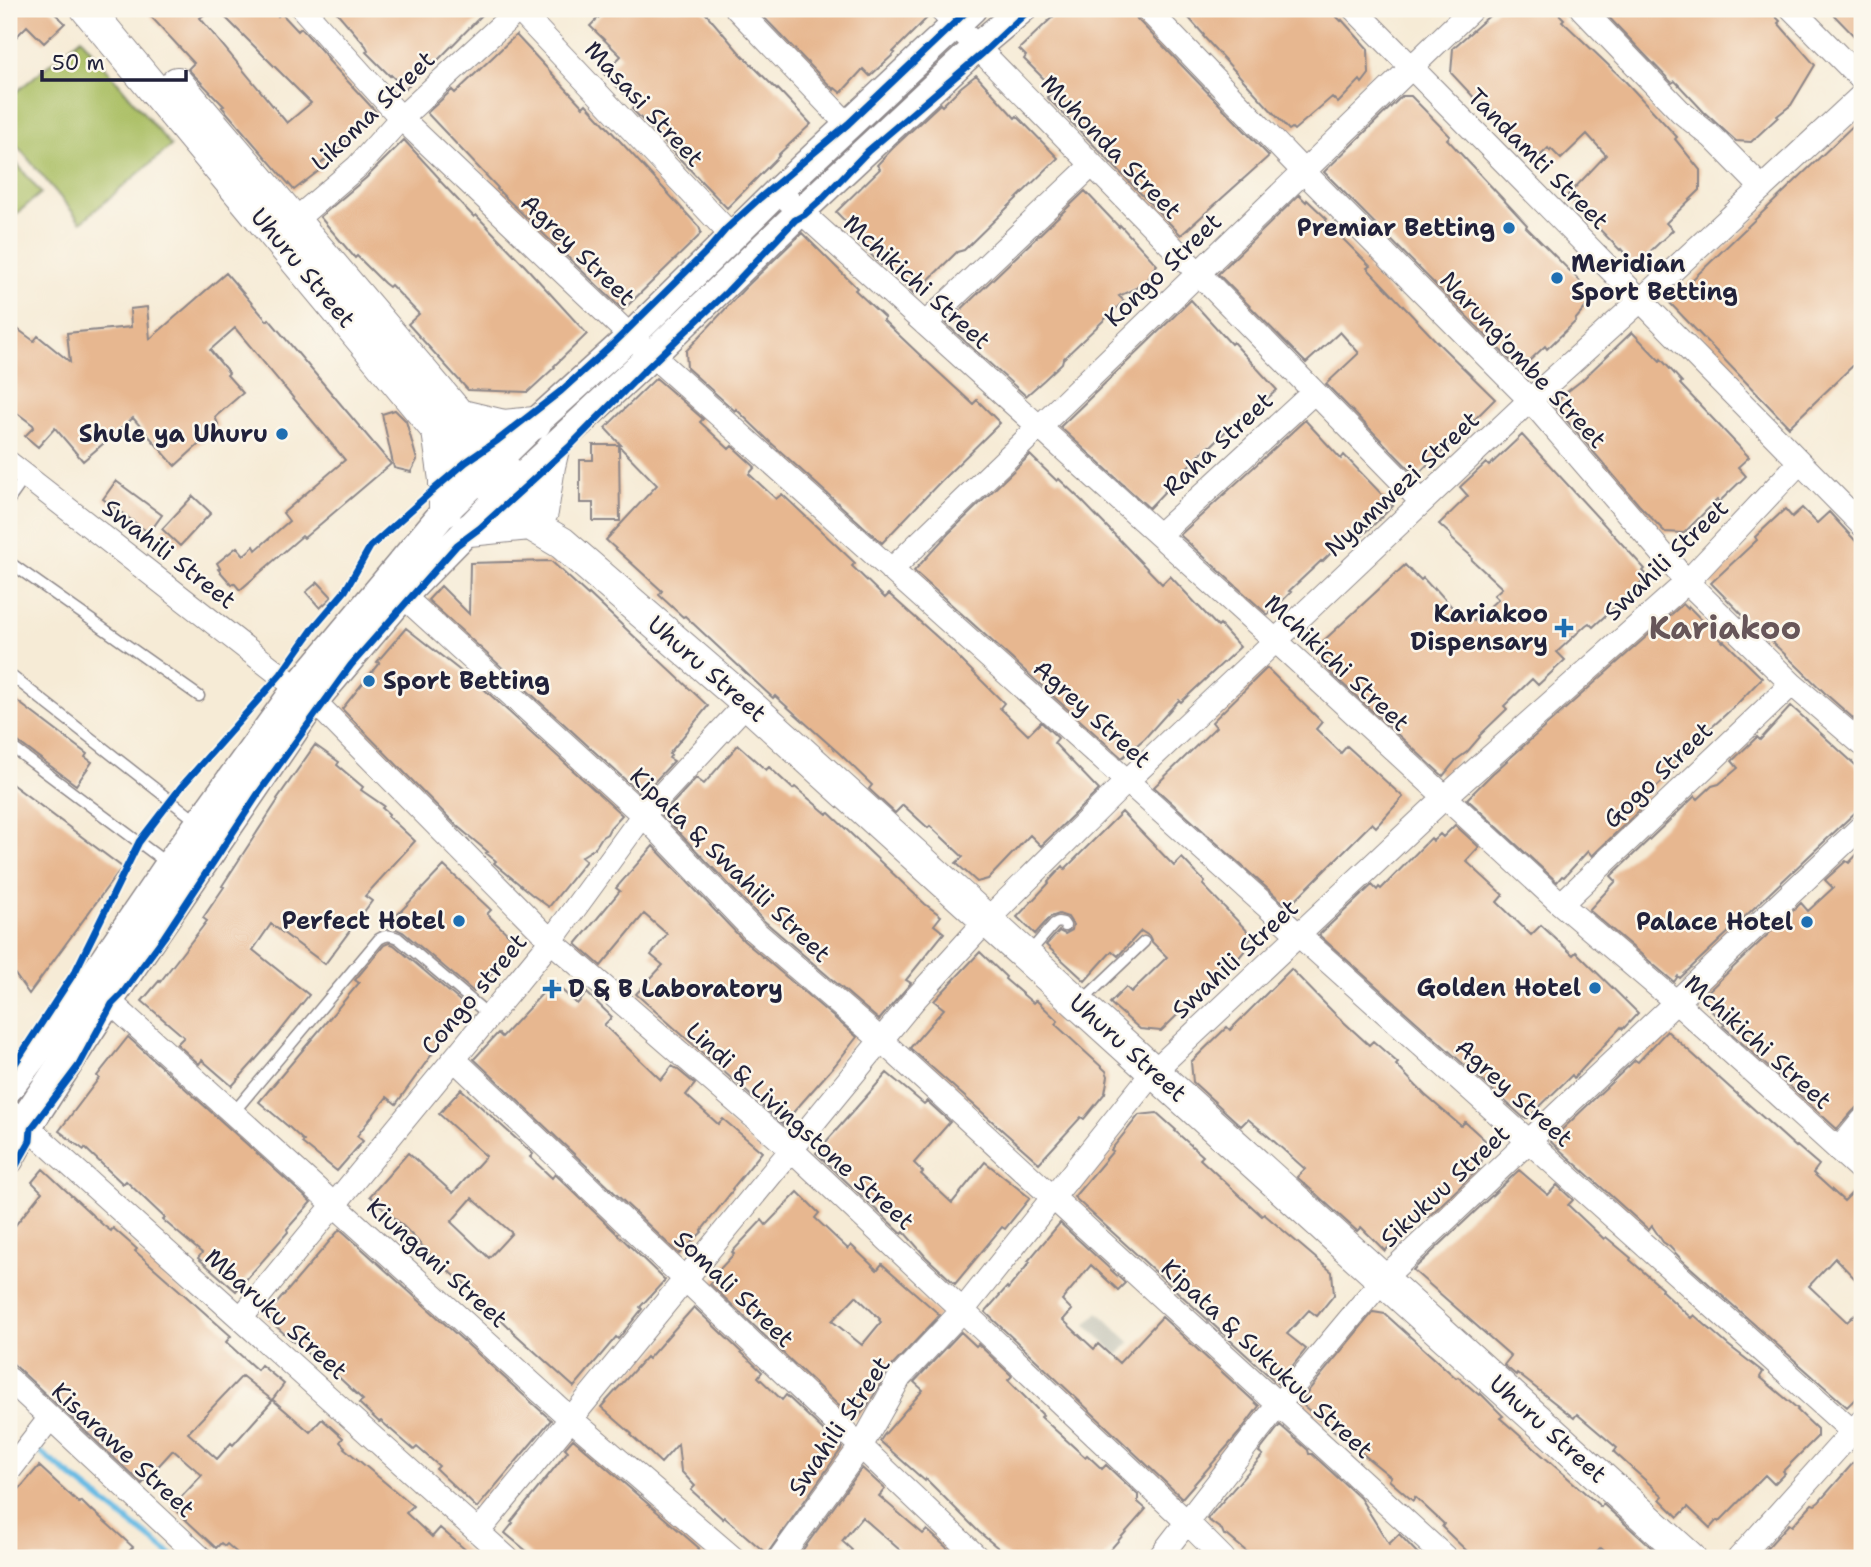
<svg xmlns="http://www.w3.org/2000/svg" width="1871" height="1567" viewBox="0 0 1871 1567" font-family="'Shantell Sans',sans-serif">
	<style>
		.industrial { fill: #c5c5b8 }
		.green { fill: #a8bd61; stroke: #65704e; stroke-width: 2 }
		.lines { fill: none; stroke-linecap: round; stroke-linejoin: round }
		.stream { stroke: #68bbe4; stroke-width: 6 }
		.building { fill: #e7b790; fill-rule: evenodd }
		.service-casing { stroke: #8c8688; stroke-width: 13 }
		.minor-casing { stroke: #8c8688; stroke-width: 25 }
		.tertiary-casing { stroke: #8c8688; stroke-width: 31 }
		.secondary-casing { stroke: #8c8688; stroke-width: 34 }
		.service { stroke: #fff; stroke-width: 10 }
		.minor { stroke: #fff; stroke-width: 23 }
		.tertiary { stroke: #fff; stroke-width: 28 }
		.secondary { stroke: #fff; stroke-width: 32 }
		.cycleway-casing { stroke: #fbf7ec; stroke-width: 11 }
		.cycleway { stroke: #0057b8; stroke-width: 7 }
		.poi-dot { fill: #1f6fb2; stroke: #fbf7ec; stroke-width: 2.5 }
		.labels { text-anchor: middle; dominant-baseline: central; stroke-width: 5; stroke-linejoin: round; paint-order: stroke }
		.street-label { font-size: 24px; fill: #22223b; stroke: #fbf7ec }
		.poi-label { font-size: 24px; font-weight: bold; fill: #22223b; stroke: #fbf7ec; text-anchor: end }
		.district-label { font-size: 32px; font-weight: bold; fill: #675659; stroke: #fbf7ec }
	</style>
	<rect width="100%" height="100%" fill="#fbf7ec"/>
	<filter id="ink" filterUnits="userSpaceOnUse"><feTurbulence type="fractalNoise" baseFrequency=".0143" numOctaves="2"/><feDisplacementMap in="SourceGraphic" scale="14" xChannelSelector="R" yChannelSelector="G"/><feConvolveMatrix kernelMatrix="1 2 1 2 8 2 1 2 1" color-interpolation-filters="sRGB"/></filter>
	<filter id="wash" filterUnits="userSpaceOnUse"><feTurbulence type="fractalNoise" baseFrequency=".00686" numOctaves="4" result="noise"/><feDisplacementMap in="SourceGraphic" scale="28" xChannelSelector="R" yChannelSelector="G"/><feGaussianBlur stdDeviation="1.57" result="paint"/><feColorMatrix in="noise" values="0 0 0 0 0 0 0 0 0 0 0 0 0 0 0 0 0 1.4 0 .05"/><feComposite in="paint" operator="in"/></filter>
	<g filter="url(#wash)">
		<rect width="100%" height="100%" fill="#f6ebd6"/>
		<path class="industrial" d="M1098 1312 1130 1342 1118 1355 1086 1325Z"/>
		<path class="green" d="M81 38 171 146 81 222 9 136V98Z
			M9 154 41 193 9 220Z"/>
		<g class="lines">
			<path class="stream" d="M35 1448 175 1558"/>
		</g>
		<g id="blocks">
			<path class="building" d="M9 9H50L65 23 44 43 27 26 9 44Z
				M144 9H211L200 18 287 123 311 103 217 9H271L278 16 281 13 298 31 301 28 329 59 328 60 377 113 317 167 320 170 294 190 222 107 224 106 188 69 194 63Z
				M334 9H488L435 63 433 61 405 89 391 75 390 76 366 52 368 50 366 46Z
				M607 9H702L739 52 777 90 778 89 811 124 778 155 779 156 727 208 632 109 636 105 604 74 621 56 590 26Z
				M756 9H918L927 18 893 52 895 53 870 76 863 69 841 93 835 88 834 90Z
				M1061 9H1133L1137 19 1269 156 1181 235 1047 97 1055 90 1024 59 1026 56 1019 49Z
				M1181 9H1329L1341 21 1342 20 1368 49 1369 74 1362 83 1360 80 1338 103 1332 97 1294 130 1292 128 1289 130 1203 36 1204 35Z
				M1497 9H1554L1564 19 1562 21 1625 81 1677 137 1675 139 1700 170V190L1666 223 1673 230 1639 262 1633 263 1621 249 1620 250 1567 196 1606 155 1587 134 1561 159 1551 149 1550 151 1548 148 1537 159 1483 101 1480 104 1451 73 1453 48Z
				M1601 9H1768L1780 21 1778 23 1815 65 1791 105 1777 116 1778 117 1751 142 1736 141 1704 112 1675 81 1672 83Z
				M1828 9H1862V44Z
				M516 35 583 107 586 104 699 227 701 232 698 237 623 310 505 197 497 189 498 188 427 113 452 90 455 93Z
				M976 75 1015 118 1017 116 1058 158 964 250 957 252 914 294 884 263 881 265 859 242 862 238 836 212 880 169 877 165 893 148 940 104 942 106 961 87Z
				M1402 96H1411L1450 136 1447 139 1527 225 1526 227 1589 290 1587 306 1575 320 1576 321 1547 349 1545 346 1526 364 1518 355 1511 361 1324 172Z
				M1862 117V357L1789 427 1669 302Z
				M404 140 440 179 439 180 474 217 476 215 525 266 587 334 554 366 555 367 528 392 468 390 408 324 419 314 391 285 389 287 384 283 357 256 355 258 320 217 366 178Z
				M1085 191 1119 227 1120 225 1157 265 1153 269 1154 273 1136 288 1119 296 1124 301 1063 359 1062 363 1044 380 1026 396 946 324Z
				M1299 195 1306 202 1307 200 1327 219 1325 221 1370 266 1367 268 1440 345 1495 399 1439 455 1438 454 1416 476 1326 384 1359 353 1340 332 1306 363 1218 274Z
				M802 233 857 288 855 290 885 318 883 320 922 357 973 404 977 400 1000 423 941 481 882 543 769 441 736 409 735 411 687 368 686 351 744 289Z
				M226 273 267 321 269 319 391 464 304 538 302 536 240 590 234 583 232 585 218 569 220 568 217 563 237 547 244 555 254 546 256 550 289 521 283 513 345 460 235 328 210 350 229 373 227 375 243 393 215 417 219 426 175 466 133 418 83 461 55 428 38 447 25 436 34 427 33 425 9 407V323L34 341 38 336 70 362 67 333 131 327 130 309 147 307 150 339Z
				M1191 300 1231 344 1233 342 1277 390 1244 419 1241 416 1210 447 1209 446 1170 484 1171 485 1149 508 1060 427Z
				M1632 332 1660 361 1661 359 1682 382 1680 384 1749 457 1738 467 1746 476 1719 502 1717 500 1684 533 1665 532 1639 505 1555 407 1563 395 1581 381Z
				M656 378 703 419 700 422 729 449 732 446 755 467 749 474 776 499 782 494 855 563 852 566 885 598 889 594 947 646 1004 703 1000 708 1028 735 1041 722 1058 738 1054 743 1099 790 1041 846 1030 835 988 879 977 882 956 863 963 857 930 826 928 828 903 805 895 813 869 789 872 785 840 754 775 696 773 698 685 616 683 617 659 595 662 591 606 540 657 485 619 446 620 521H593V503H580V460H593V445H621L605 428Z
				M395 410 406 421 417 460 411 472 394 468 382 414Z
				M1305 420 1341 459 1344 455 1393 506 1359 539 1352 532 1322 562 1321 561 1289 591 1291 592 1268 615 1180 535Z
				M1522 435 1645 569 1643 571 1648 576 1593 627 1589 623 1586 625 1557 652 1565 660 1538 685 1532 679 1504 706 1507 709 1479 736 1480 737 1467 752 1456 760 1443 776 1333 675 1320 661 1329 653 1320 644 1405 565 1416 577 1417 576 1421 580 1423 578 1434 590 1435 588 1459 615 1464 611 1474 621 1498 599 1494 595 1502 588 1472 560 1471 556 1452 539 1450 534 1439 524 1468 496 1460 487 1486 463 1489 466Z
				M1030 455 1057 481 1059 479 1082 501 1162 584 1170 576 1218 627 1220 625 1240 647 1181 702 1179 700 1145 738 1122 758 914 571 948 534Z
				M116 481 162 515 149 533 103 499Z
				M193 496 211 513 180 546 162 529Z
				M1802 508 1817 523 1829 512 1862 548V726L1827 695 1769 639 1768 641 1711 583 1757 540 1755 537 1785 509 1792 517Z
				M551 561 588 595 589 594 708 706 669 754 671 755 669 758 674 761 642 795 428 600 441 586 469 614 470 563Z
				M318 582 332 597 320 608 306 592Z
				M1683 604 1688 609 1689 607 1723 642 1724 641 1762 678 1737 704 1675 761 1679 766 1648 795 1649 796 1645 800 1648 802 1592 856 1588 851 1564 877 1562 876 1557 882 1467 799 1491 775Z
				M406 628 486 691 622 815 610 828 607 834 602 837 595 848 581 857 586 861 549 907 531 894 494 863 496 861 486 853 488 852 457 826 342 709 379 663 377 662Z
				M1267 668 1322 722 1316 729 1341 753 1347 746 1403 797 1376 827 1372 823 1288 907 1154 787 1216 727 1212 722Z
				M9 695 87 754 85 757 92 762 76 785 14 739 9 737Z
				M1791 706 1862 771V806L1680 978 1678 976 1674 982 1589 910 1616 881 1611 876 1695 796 1698 799 1712 786 1719 784 1738 768 1732 761 1757 737 1760 740Z
				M315 745 339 762 337 765 363 787 361 790 384 806 382 808 389 814 388 816 415 841 365 896 372 901 325 964 271 924 253 950 309 995 274 1039 232 1086 202 1060 199 1064 177 1044 184 1037 142 1001 159 981 160 982 207 921 203 918 224 887 222 886 278 800 277 799Z
				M738 745 766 770 769 767 793 789 795 787 827 814 829 813 925 904 941 916 934 925 944 933 906 980 911 983 879 1020 763 920 662 815 696 778 704 784Z
				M9 782 122 867 29 994 9 966Z
				M1122 812 1174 866 1182 858 1205 882 1203 885 1253 937 1244 946 1247 948 1231 967 1216 981 1214 979 1161 1031 1140 1029 1110 1003 1126 987 1131 992 1167 957 1152 942 1149 936 1141 931 1118 956 1112 951 1085 981 1046 945 1059 931 1065 934 1072 930 1073 925 1068 917 1059 914 1050 917 1035 934 1017 917 1049 883 1048 882 1063 866 1065 869Z
				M1455 825 1479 847 1466 861 1503 895 1497 902 1531 935 1541 925 1573 955 1576 952 1638 1013 1623 1029 1621 1027 1574 1078 1572 1075 1528 1118H1524L1319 935 1372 885 1377 890 1379 887 1381 889 1431 838 1433 841 1440 834 1443 837Z
				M653 846 744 941 857 1037 835 1065 783 1124 636 994 663 965 651 955 667 934 644 914 601 966 576 944 620 891 616 888Z
				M1862 849V1107L1856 1108 1852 1112 1837 1129 1723 1026 1725 1025 1700 999 1801 903 1808 911 1833 888 1825 880 1846 861 1849 863Z
				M444 866 491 910 487 914 519 945 474 992 403 932 394 928 402 919 398 914Z
				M389 943 394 945 467 1007 438 1041 440 1043 396 1104 387 1097 357 1136 363 1141 337 1171 302 1143 304 1141 290 1128 259 1102 359 983 355 980 384 945Z
				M980 952 1006 977 1005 979 1033 1003 1036 1000 1058 1021 1055 1024 1106 1071 1108 1076 1105 1093 1084 1119 1081 1117 1039 1163 910 1048 944 1009 934 1001Z
				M1291 969 1336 1015 1369 1045 1373 1041 1398 1063 1396 1065 1425 1095 1461 1126 1465 1122 1486 1141 1480 1168 1428 1217 1423 1212 1385 1251 1361 1227 1357 1231 1297 1177 1305 1169 1268 1136 1248 1119 1241 1126 1193 1082 1191 1062 1227 1027 1230 1030Z
				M553 982 577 1004 587 993 612 1017 604 1025 661 1080 672 1066 677 1069 695 1084 686 1095 718 1124 723 1119 762 1152 732 1189 733 1190 701 1231 702 1232 679 1254 474 1059 498 1033 502 1037Z
				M1667 1031 1796 1147 1797 1146 1819 1165 1813 1173 1844 1201 1852 1193 1862 1202V1286L1835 1258 1809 1286 1847 1322 1862 1308V1392L1847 1407 1682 1260 1670 1247 1663 1242 1652 1226 1649 1230 1550 1141 1635 1060 1638 1062Z
				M128 1037 311 1202 287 1229 288 1232 236 1291 198 1258 202 1253 163 1220 165 1218 126 1181 123 1184 85 1148 84 1150 59 1131 99 1078 97 1076Z
				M887 1073 924 1104 927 1101 950 1122 914 1163 923 1172 921 1174 952 1203 985 1162 1030 1198 1005 1229 1002 1227 955 1284 926 1257 904 1232 902 1234 816 1153Z
				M461 1089 533 1154 530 1157 552 1178 555 1174 665 1280 640 1307 642 1309 618 1339 616 1337 574 1387 512 1331V1330L464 1283 429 1255 430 1254 404 1227 370 1196 408 1153 453 1193 486 1156 439 1114ZM472 1198 512 1233 489 1258 451 1222Z
				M1157 1113 1176 1130 1175 1131 1203 1156 1200 1159 1262 1216 1264 1214 1332 1272 1334 1295 1317 1316 1309 1310 1287 1334 1306 1349 1278 1384 1074 1197 1113 1151 1111 1150 1139 1115Z
				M43 1169 103 1225 111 1231 113 1228 137 1249 135 1251 231 1336 226 1342 257 1370 261 1365 284 1384 272 1400 242 1376 188 1433 217 1459 231 1443 233 1445 273 1400 310 1432 322 1419 343 1438 340 1442 345 1447 344 1448 413 1506 406 1513 432 1537 440 1528 475 1558H243L227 1544 225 1546 221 1543 216 1548 172 1507 202 1475 173 1450 142 1484 9 1360V1233L42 1192 32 1182Z
				M1519 1170 1548 1195 1557 1185 1573 1200 1568 1205 1604 1239 1606 1237 1631 1258 1630 1260 1662 1288 1661 1290 1691 1318 1694 1315 1728 1345 1763 1372 1760 1377 1798 1409 1797 1410 1817 1429V1437L1783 1471 1785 1473 1774 1484 1765 1475 1719 1522 1717 1520 1710 1528 1688 1507 1678 1517 1660 1499 1663 1496 1614 1452 1617 1448 1577 1414 1574 1418 1517 1373 1516 1375 1504 1365 1511 1356 1413 1270Z
				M798 1192 819 1213 815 1218 848 1249 851 1245 877 1270 882 1264 940 1315 890 1368 866 1408 855 1421 710 1284 718 1275 716 1273 734 1254 732 1252 762 1220 766 1225ZM856 1296 880 1319 879 1320 881 1322 862 1345 832 1321Z
				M1060 1223 1125 1283 1118 1290 1091 1265 1062 1300 1072 1310 1063 1320 1094 1349 1098 1344 1119 1363 1162 1317 1259 1406 1239 1433 1182 1498 985 1312 1007 1287 1008 1289 1030 1262 1028 1261Z
				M340 1229 551 1420 477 1508 436 1469 439 1466 417 1447 414 1450 381 1421 379 1422 359 1403 363 1400 332 1371 330 1373 265 1317Z
				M694 1307 762 1372 758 1377 782 1400 786 1395 842 1448 767 1554 724 1517 723 1519 691 1490 695 1486 681 1471 678 1444 661 1463 631 1435 632 1434 601 1407 646 1357 648 1359Z
				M1373 1312 1385 1314 1456 1378 1458 1377 1479 1395 1480 1393 1503 1416 1500 1418 1601 1507 1603 1504 1663 1558H1613L1601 1548 1591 1558H1474L1442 1527 1444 1524 1415 1497 1413 1501 1389 1480 1391 1477 1299 1402Z
				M961 1332 976 1346 978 1344 1012 1376 1008 1380 1043 1415 1041 1417 1085 1457 1087 1455 1102 1469 1106 1465 1138 1495V1502L1146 1509 1103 1558H1010L979 1532 926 1479 925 1481 880 1441 884 1435 923 1390 914 1382Z
				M1280 1425 1308 1450 1309 1454H1312L1360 1498 1389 1544 1399 1534 1422 1558H1254L1228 1536 1224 1535 1222 1530 1207 1519 1263 1455 1259 1452Z
				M573 1439 699 1548 698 1549 709 1558H535L505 1533 513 1523 511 1522 568 1451 565 1448Z
				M1861 1454H1862V1558H1758L1789 1524 1792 1526 1812 1504 1815 1505 1819 1502Z
				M39 1466 79 1503 81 1501 91 1511 92 1510 133 1547 123 1558H13L9 1548V1501Z
				M862 1468 885 1489 879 1496 923 1534 927 1530 958 1558H909L862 1517 842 1541 852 1550 845 1558H797Z"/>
		</g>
	</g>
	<g filter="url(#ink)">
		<use href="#blocks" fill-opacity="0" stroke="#8c8688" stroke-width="2"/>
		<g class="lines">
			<g class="service-casing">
				<path id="service" d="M9 500 26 476
					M9 562 199 696
					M9 674 199 823
					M9 745 168 864
					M1028 954 1054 924 1058 922 1063 923 1065 926
					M1080 1003 1144 942
					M233 1113 379 939C387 934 390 935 398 938L490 1016
					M9 1126 88 1008"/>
			</g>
			<g class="minor-casing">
				<path id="minor" d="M303 9 401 118 625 331 1862 1440
					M518 9 732 236
					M737 9 849 126
					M940 9 1422 502
					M1147 9 1303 171 1530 400 1687 582 1792 684 1862 744
					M1354 9 1862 525
					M1582 9 1681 112 1712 137 1762 188
					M1792 9 1862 80
					M778 191 1275 640 1561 904 1676 1002 1862 1171
					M294 221 357 167 401 118 519 9
					M925 324 1092 165
					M9 463 297 688
					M1159 535 1314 392
					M891 570 1472 9
					M403 596 643 815 753 930 881 1040 1446 1558
					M314 701 551 941 792 1150 1188 1523 1223 1558
					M1561 904 1792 684
					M109 1001 571 1419 733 1558
					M454 1059 978 1558
					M9 1110 507 1558
					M1839 1149 1862 1121
					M241 1318 551 941 643 815 747 703
					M9 1379 201 1558
					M9 1471 50 1418
					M478 1532 914 1000 987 920 1127 781 1530 400 1641 300 1862 95
					M780 1558 861 1446 900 1377 963 1310 1154 1071 1444 798 1687 582 1800 462
					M1159 1558 1278 1405 1383 1279 1862 826
					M1739 1558 1862 1421"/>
			</g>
			<g class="tertiary-casing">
				<path id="tertiary" d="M9 1088 88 984 169 865 297 688 445 511 535 423 631 336 778 191 972 9
					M9 1160 28 1126 109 1001 314 701 403 596 502 495 652 355 800 212 977 47 1022 9"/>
			</g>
			<g class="secondary-casing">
				<path id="secondary" d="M87 9 438 431 466 462 530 524 562 543 747 703 1690 1558
					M177 83 524 492
					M458 415 504 426 535 423
					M438 431 445 480V511
					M542 512 549 466 553 449
					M469 530 530 524"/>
			</g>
			<use href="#service" class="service"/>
			<use href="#minor" class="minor"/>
			<use href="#tertiary" class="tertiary"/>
			<use href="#secondary" class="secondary"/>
			<g class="cycleway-casing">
				<path id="cycleway" d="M9 1073 76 970 139 842 182 786 281 674 315 626 345 591 370 547 431 492 466 462 498 440 561 391 614 343 708 250 726 229 760 198 848 124 969 9
					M9 1178 30 1141 31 1129 79 1065 112 1004 122 994 164 937 258 794 351 665 457 545 480 528 570 446 644 371 727 292 795 220 804 215 820 201 868 151 983 53 1030 9"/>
			</g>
			<use href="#cycleway" class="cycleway"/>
		</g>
	</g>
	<g class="poi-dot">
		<circle cx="1509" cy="228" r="7"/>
		<circle cx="1557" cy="278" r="7"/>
		<circle cx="282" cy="434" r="7"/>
		<path d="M1560.5 617.5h7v7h7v7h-7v7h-7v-7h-7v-7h7z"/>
		<circle cx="369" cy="681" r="7"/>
		<circle cx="459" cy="921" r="7"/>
		<circle cx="1807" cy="922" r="7"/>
		<circle cx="1595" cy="988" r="7"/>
		<path d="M548.5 978.5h7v7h7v7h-7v7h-7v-7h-7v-7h7z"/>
	</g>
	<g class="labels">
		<g class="street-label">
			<text transform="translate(644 104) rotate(47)">Masasi Street</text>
			<text transform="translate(373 111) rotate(-44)">Likoma Street</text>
			<text transform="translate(1111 147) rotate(46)">Muhonda Street</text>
			<text transform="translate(1538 159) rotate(45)">Tandamti Street</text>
			<text transform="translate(578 250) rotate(44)">Agrey Street</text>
			<text transform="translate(303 268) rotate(50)">Uhuru Street</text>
			<text transform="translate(1163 270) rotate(-44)">Kongo Street</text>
			<text transform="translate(917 282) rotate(42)">Mchikichi Street</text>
			<text transform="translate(1523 360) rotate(47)">Narung'ombe Street</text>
			<text transform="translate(1218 444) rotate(-43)">Raha Street</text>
			<text transform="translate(1402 484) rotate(-43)">Nyamwezi Street</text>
			<text transform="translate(169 554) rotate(38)">Swahili Street</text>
			<text transform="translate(1666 560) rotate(-44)">Swahili Street</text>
			<text transform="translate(1337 663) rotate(43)">Mchikichi Street</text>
			<text transform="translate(707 669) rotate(41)">Uhuru Street</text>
			<text transform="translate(1092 714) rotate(42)">Agrey Street</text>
			<text transform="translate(1658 775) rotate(-44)">Gogo Street</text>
			<text transform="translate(730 865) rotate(44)">Kipata &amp; Swahili Street</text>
			<text transform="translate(1235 959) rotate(-43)">Swahili Street</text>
			<text transform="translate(474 994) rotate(-50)">Congo street</text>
			<text transform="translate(1758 1042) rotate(42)">Mchikichi Street</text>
			<text transform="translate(1128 1048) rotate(42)">Uhuru Street</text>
			<text transform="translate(1514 1093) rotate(42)">Agrey Street</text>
			<text transform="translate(800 1126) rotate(42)">Lindi &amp; Livingstone Street</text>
			<text transform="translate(1445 1186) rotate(-43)">Sikukuu Street</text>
			<text transform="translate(437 1263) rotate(42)">Kiungani Street</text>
			<text transform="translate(734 1289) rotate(44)">Somali Street</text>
			<text transform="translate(276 1314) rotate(42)">Mbaruku Street</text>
			<text transform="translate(1267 1359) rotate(43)">Kipata &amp; Sukukuu Street</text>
			<text transform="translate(839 1426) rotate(-56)">Swahili Street</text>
			<text transform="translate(1548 1429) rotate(42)">Uhuru Street</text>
			<text transform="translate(123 1450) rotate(43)">Kisarawe Street</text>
		</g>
		<g class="poi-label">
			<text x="1495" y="228">Premiar Betting</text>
			<text x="1571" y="264" text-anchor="start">Meridian<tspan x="1571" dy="28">Sport Betting</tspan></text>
			<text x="268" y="434">Shule ya Uhuru</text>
			<text x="1548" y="614">Kariakoo<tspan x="1548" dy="28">Dispensary</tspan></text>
			<text x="383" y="681" text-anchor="start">Sport Betting</text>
			<text x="445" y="921">Perfect Hotel</text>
			<text x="1793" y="922">Palace Hotel</text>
			<text x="1581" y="988">Golden Hotel</text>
			<text x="568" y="989" text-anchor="start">D &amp; B Laboratory</text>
		</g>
		<g class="district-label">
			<text x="1725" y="627">Kariakoo</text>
		</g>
	</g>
	<rect width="1871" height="1567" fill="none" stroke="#fbf7ec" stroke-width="35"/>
	<path d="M42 70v10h144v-10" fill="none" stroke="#22223b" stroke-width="3.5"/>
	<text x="52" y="70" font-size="21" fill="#22223b" stroke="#fbf7ec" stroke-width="5" paint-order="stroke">50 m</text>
</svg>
